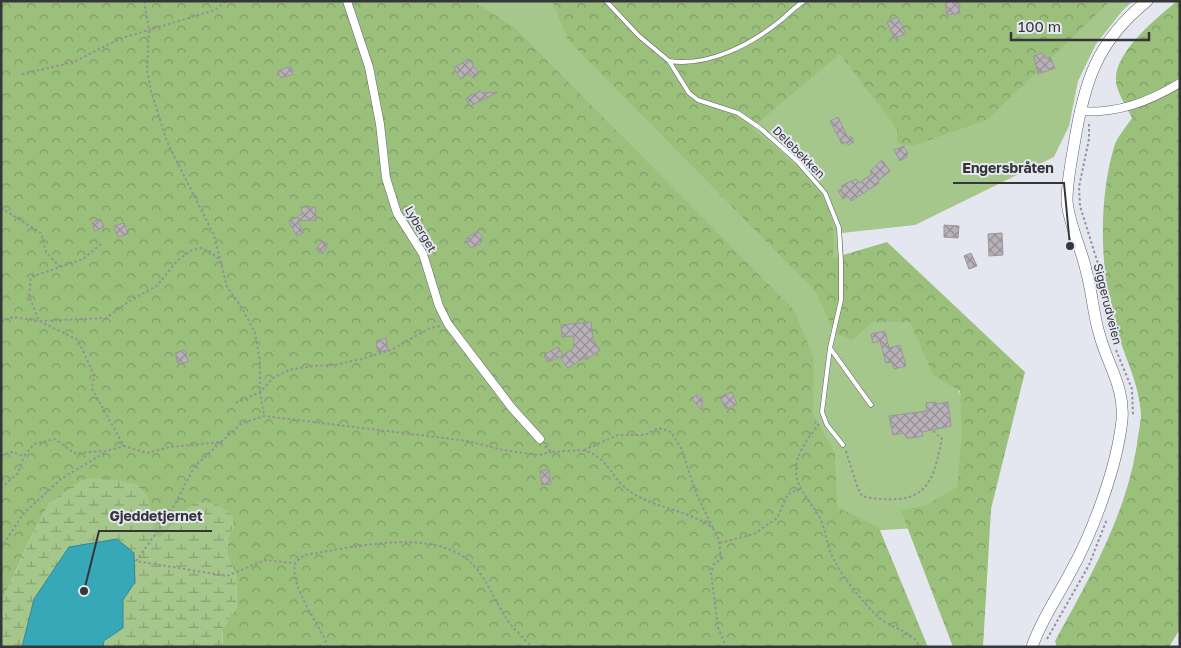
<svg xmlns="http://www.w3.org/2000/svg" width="1181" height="648" viewBox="0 0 1181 648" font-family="'Golos Text',sans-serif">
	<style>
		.grass { fill: #a6c78b }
		.forest { fill: url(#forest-crowns) }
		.wetland { fill: url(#wetland-marsh) }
		.water { fill: #36a8b8; stroke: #368692 }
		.building { fill: url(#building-cross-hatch); stroke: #9c959a }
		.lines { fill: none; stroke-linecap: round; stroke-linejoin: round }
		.service-casing { stroke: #5f6269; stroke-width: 5 }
		.minor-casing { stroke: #5f6269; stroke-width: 9 }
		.secondary-casing { stroke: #5f6269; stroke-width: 12 }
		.path { stroke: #919299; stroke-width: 2; stroke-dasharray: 2.5 2.5; stroke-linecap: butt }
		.service { stroke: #fff; stroke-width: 4 }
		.minor { stroke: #fff; stroke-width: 8 }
		.secondary { stroke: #fff; stroke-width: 11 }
		.labels { text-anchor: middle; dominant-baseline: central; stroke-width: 4; stroke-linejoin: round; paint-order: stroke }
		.street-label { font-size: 12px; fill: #353639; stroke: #e5e7f0 }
		.leader { fill: none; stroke: #353639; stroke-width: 2 }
		.callout-dot { fill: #353639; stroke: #e5e7f0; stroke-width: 2 }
		.callout-label { font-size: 14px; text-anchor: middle; font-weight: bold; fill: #353639; stroke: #e5e7f0; stroke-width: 4; stroke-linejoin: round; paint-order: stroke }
	</style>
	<defs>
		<pattern id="forest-crowns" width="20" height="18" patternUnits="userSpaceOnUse" patternTransform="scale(1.25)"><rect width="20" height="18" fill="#9bc07c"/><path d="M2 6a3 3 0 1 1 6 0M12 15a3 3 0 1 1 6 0" fill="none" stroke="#7f9d67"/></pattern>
		<pattern id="wetland-marsh" width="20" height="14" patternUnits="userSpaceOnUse" patternTransform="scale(1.25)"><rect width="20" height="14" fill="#a6c78b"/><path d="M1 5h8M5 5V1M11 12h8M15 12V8" fill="none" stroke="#88a273"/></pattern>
		<pattern id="building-cross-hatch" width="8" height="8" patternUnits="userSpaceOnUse" patternTransform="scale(1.25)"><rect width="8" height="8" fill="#b8b1b7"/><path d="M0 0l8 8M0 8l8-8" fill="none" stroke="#969196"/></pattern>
	</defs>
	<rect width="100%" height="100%" fill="#e5e7f0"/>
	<path class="grass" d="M212 1H1133L1123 10 1096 44 1078 81 1069 126 1054 157 915 225 842 233 844 259 936 329 970 421 958 490 931 527 747 539Z"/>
	<path class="forest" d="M1 1H472L514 27 794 310 814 358 813 414 835 453 837 507 879 528 928 647H223L222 629 237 607 236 575 227 555 228 537 234 526 173 525 161 538 50 502 28 543 1 604Z
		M552 1H1110L987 120 912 146 897 143V129L840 54 752 128C781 153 829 187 833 227 834 237 833 248 833 258L887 242 1025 372 991 509 983 647H953L901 511 926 505 957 487 962 434 960 391 933 375 910 322H873L852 340 835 333 815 291 568 40Z
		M1177 1H1180V629L1169 647H1057L1055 641C1089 579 1126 516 1137 444 1138 434 1141 423 1141 414 1139 386 1128 363 1119 338 1100 281 1097 205 1114 147 1117 137 1126 127 1132 118 1127 108 1120 97 1117 87 1108 56 1156 19 1177 1Z"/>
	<path class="wetland" d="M106 478 139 485 149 499 155 535 161 538 194 502 217 504 232 515 234 526 228 537 227 555 236 575 237 607 222 629 223 647H103L104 642 123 628V600L135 582 34 599 22 647H1V604L28 543 50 502 84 479Z"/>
	<path class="water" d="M117 539 134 553 135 582 123 600V628L104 641 103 647H22L34 599 69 547Z"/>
	<path class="building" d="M945 1H958L960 13 947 15Z
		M897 17 906 33 895 39 887 22Z
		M1042 53 1046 59 1050 57 1055 68 1038 74 1034 56Z
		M469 59 479 74 473 78 469 73 461 79 454 68Z
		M291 66 293 74 281 78 278 71Z
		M481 91 482 93 498 92 470 106 466 98Z
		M838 117 848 138 851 136 854 142 848 145 846 142 842 144 830 121Z
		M904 146 908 154 906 155 907 157 900 161 894 150Z
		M882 160 890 171 878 181 879 183 851 201 848 196 843 199 838 191 843 188 841 186 856 179 859 183 872 174 870 171Z
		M301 207H315L316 216 315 220 297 221 304 232 297 236 289 222 302 214Z
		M100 219 104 227 95 231 92 223Z
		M124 223 128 234 118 237 114 226Z
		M944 225 959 226 958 238 944 237Z
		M478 231 482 237 481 243 471 248 466 241 467 238Z
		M1002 233 1003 255 989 256 988 234Z
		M322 241 328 244 322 254 316 250Z
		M971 253 977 266 969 269 964 256Z
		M591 322 593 340 600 350 586 360 585 357 568 368 560 357 563 355 548 362 544 355 558 347 563 355 574 348V336L562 337 561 325Z
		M885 331 889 348 900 345 906 366 894 369 892 362 886 363 880 341 873 343 871 334Z
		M386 338 388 350 378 352 376 341Z
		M185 350 188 362 178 364 175 353Z
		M732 392 737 404 726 409 720 397Z
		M697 394 702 398V410L692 399Z
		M936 402V404L948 402 951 426 922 432 923 436 911 438H907L903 433 893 435 889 416 927 411 926 403Z
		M549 470 551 484 542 485 540 471Z"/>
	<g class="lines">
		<g class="service-casing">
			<path id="service" d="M606 1 639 36 669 61 689 93 698 100 738 113 760 128 797 161 825 193 839 228 841 261V300L830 348 871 405
				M669 61C708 67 750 45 780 21 788 14 795 7 804 1
				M830 348 822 412 827 425 843 445"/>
		</g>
		<g class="minor-casing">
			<path id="minor" d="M347 1 369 67 380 124 386 178 397 213 423 254 439 306 448 324 512 408 540 439
				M1079 111C1117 114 1148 102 1180 83"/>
		</g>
		<g class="secondary-casing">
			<path id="secondary" d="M1032 647C1041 620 1057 598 1070 573 1093 532 1117 467 1122 420 1125 387 1107 364 1099 333 1093 313 1092 291 1086 270 1081 247 1069 225 1067 201 1067 182 1071 163 1074 145 1084 83 1096 42 1147 1"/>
		</g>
		<path class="path" d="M144 1 149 31 147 69 151 91 167 142 214 235 227 287 242 308 255 333 260 361V392L264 416
			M22 74 74 62 119 39 215 10 226 1
			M1089 124V139L1079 187 1080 206 1099 267 1111 334
			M1 208 41 233 46 252 60 267
			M101 244 83 259 31 277 29 296 39 321 78 340 94 375 92 389 124 446
			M1 322 13 317 39 321 106 318 131 300 157 286 177 261 190 251 201 248 209 251 220 260
			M1116 350 1132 389 1133 415
			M236 403 260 392 273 378 289 370 312 366 334 365 362 359 391 350 430 328 441 326
			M819 424C810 435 797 453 796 467 795 490 811 500 820 518 826 531 827 546 833 558 844 579 861 600 877 616 889 628 912 630 920 647
			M221 442 195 466 169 515 136 561 227 576 265 560 295 563
			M545 446 551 452C560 452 579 449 586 451 608 458 610 476 627 489 652 509 685 508 711 527 720 534 720 549 721 559L714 564 711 573 718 627 726 647
			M584 450 618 435H645L658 428 671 432 681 448 696 493 713 528
			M846 451 857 486 862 496C874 499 886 500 898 499 933 496 935 468 942 439L932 430
			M1 456 12 452 24 456 34 444 55 439 74 453 106 451 124 446 147 453 170 447 221 442 242 423 264 416 468 441 503 450 539 455 551 452
			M1 488 18 473 24 456
			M720 543 754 534 777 518 788 494 800 489
			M1 548 23 514 61 479 104 453
			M1047 639 1089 565 1107 519
			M328 647C318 621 290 588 295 563L304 555C351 548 438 525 474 566 487 580 496 602 506 618 513 629 524 638 532 647"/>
		<use href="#service" class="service"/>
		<use href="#minor" class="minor"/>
		<use href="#secondary" class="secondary"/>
	</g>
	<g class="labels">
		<g class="street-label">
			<text transform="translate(799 152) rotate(45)">Delebekken</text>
			<text transform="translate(421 229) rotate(60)">Lyberget</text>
			<text transform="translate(1108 304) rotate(76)">Siggerudveien</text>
		</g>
	</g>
	<path class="leader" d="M1070 246L1064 183H953M84 591L99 531H212"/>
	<g class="callout-dot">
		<circle cx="1070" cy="246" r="5"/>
		<circle cx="84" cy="591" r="5"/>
	</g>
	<g class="callout-label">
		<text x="1008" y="173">Engersbråten</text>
		<text x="156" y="521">Gjeddetjernet</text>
	</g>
	<rect width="1181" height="648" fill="none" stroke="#353639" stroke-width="5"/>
	<path d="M1011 32v8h138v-8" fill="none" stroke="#353639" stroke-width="2.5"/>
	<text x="1018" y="32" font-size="15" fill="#353639" stroke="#e5e7f0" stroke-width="4" paint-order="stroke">100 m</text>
</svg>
